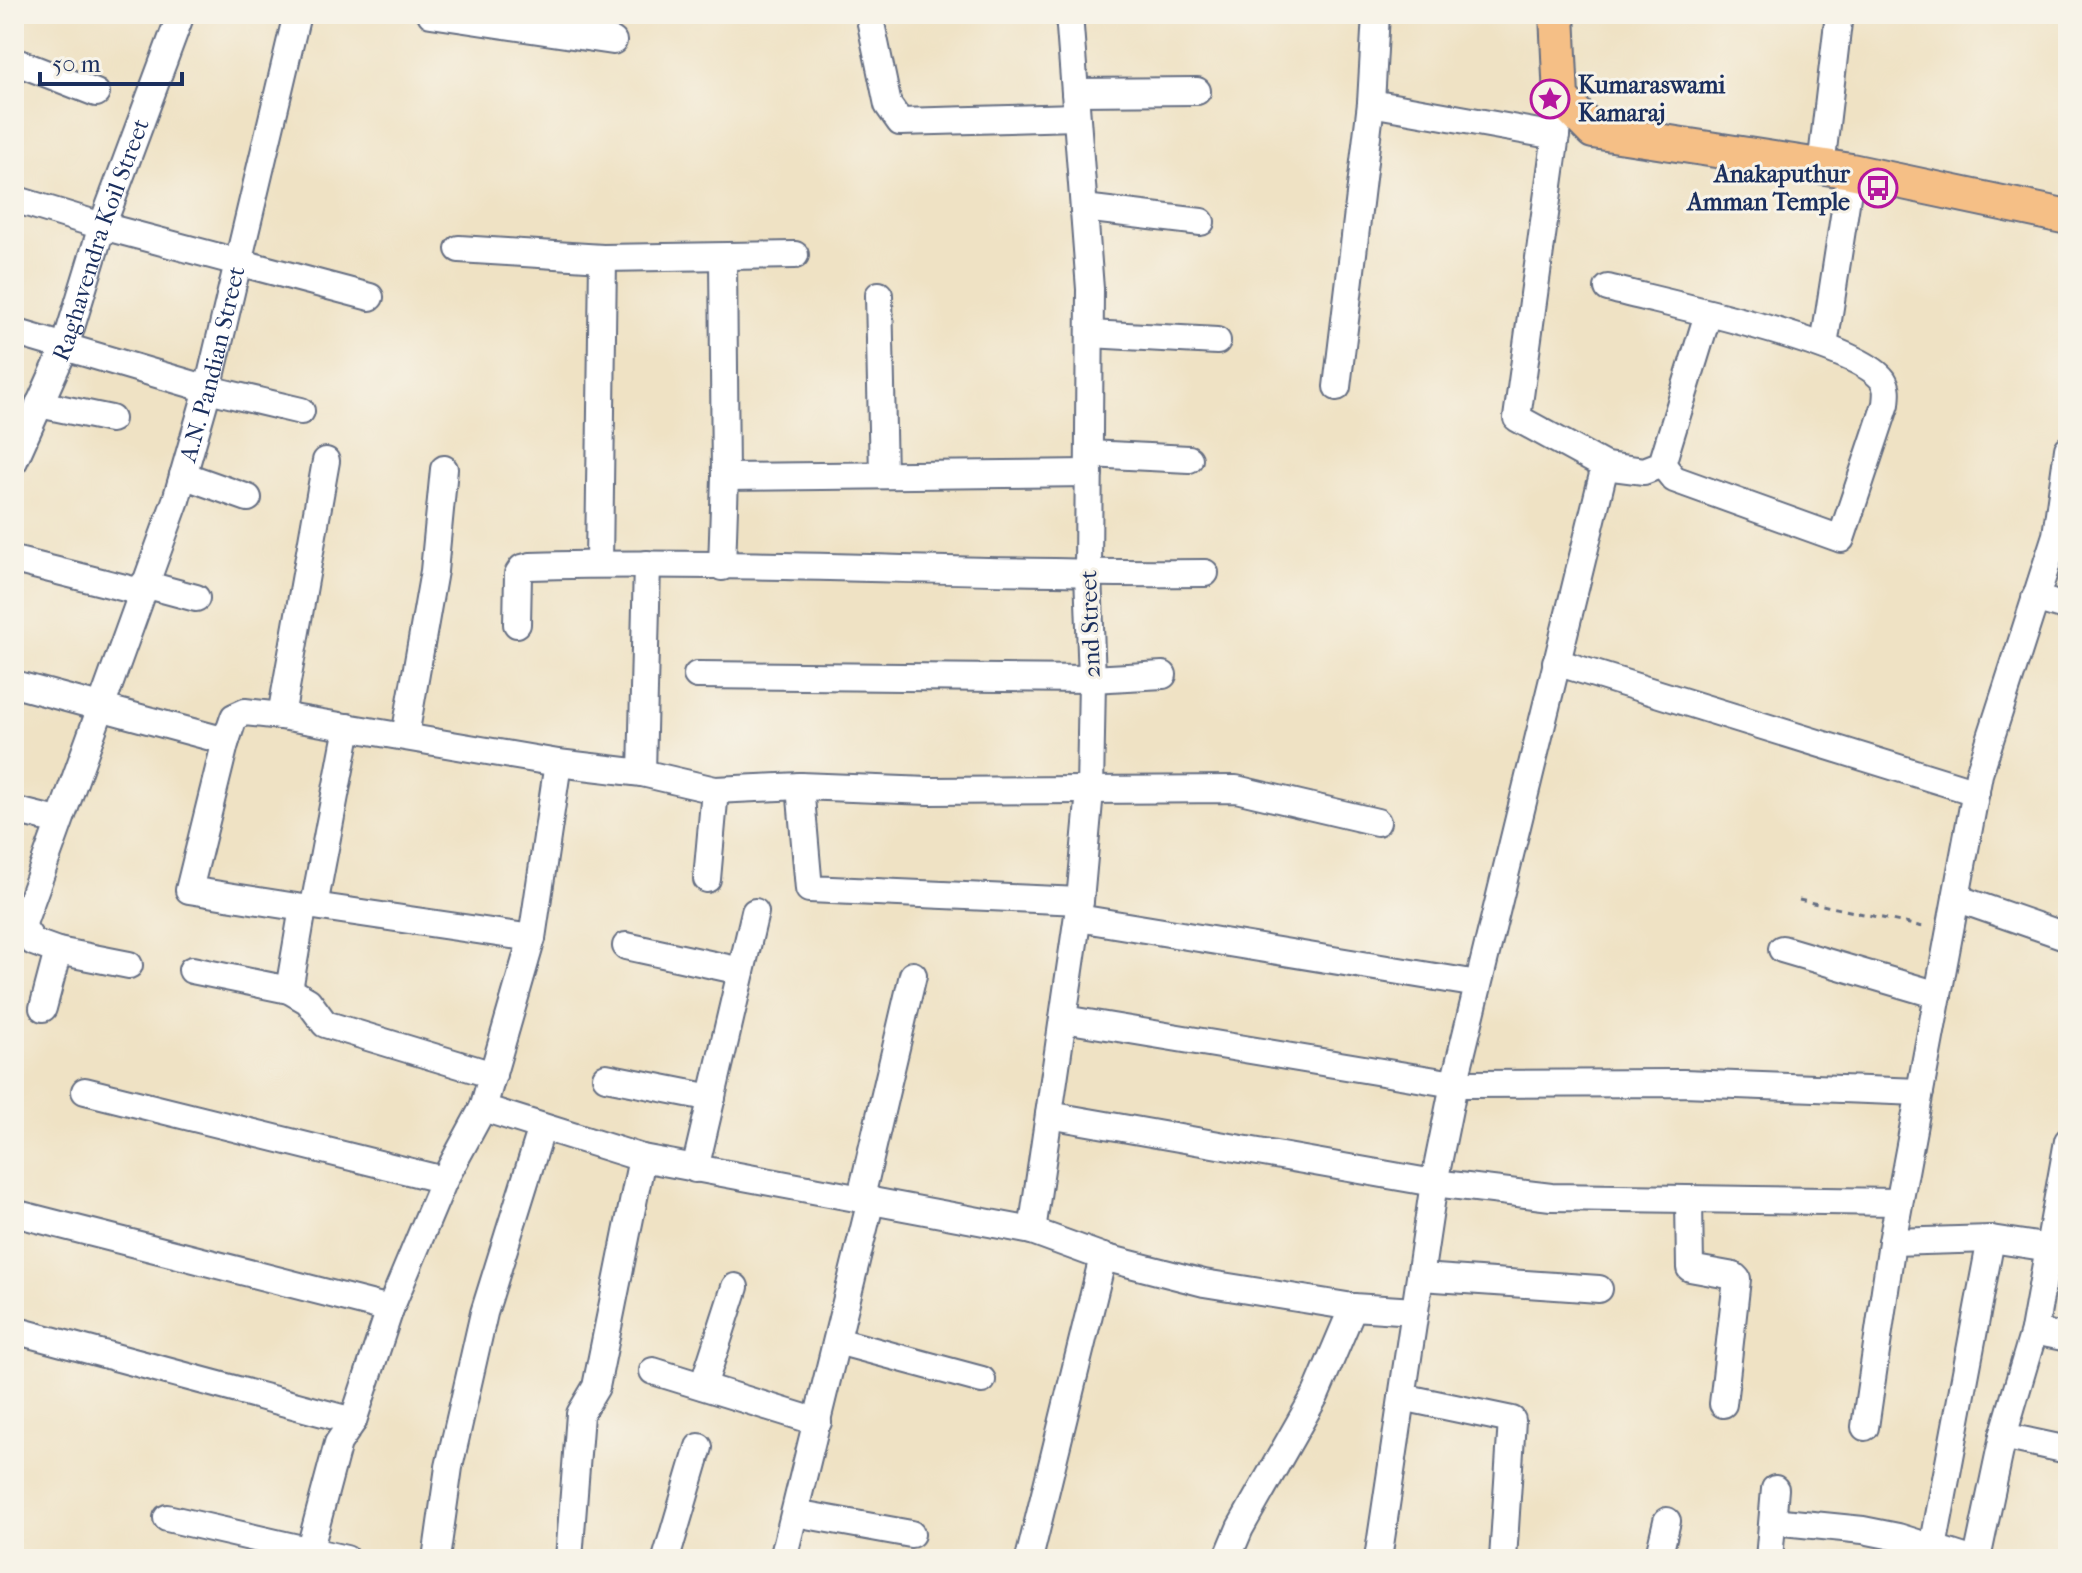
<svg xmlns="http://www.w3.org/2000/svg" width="2082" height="1573" viewBox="0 0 2082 1573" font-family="'IM FELL French Canon',serif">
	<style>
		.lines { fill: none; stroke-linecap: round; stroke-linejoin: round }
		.minor-casing { stroke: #656e82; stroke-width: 30 }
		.major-casing { stroke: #656e82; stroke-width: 38 }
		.path { stroke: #656e82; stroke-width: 3; stroke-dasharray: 6 6; stroke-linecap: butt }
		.minor { stroke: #fff; stroke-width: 26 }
		.major { stroke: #f5bf86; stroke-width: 34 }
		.labels { text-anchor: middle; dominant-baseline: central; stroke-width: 6; stroke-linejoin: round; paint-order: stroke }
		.poi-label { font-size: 24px; font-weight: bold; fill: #1b2f5e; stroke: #f7f3e8; text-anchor: start }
		.street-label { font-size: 24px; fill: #1b2f5e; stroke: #f7f3e8 }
	</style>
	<rect width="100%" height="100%" fill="#f7f3e8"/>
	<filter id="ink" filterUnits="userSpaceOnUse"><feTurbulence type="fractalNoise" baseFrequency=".0125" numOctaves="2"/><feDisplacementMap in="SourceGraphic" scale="16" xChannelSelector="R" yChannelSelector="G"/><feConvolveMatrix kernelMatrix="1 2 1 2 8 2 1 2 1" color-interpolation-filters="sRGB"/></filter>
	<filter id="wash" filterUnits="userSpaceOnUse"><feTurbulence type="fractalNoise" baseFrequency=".006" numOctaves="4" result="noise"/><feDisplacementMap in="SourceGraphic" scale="32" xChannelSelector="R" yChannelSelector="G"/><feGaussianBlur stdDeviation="1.8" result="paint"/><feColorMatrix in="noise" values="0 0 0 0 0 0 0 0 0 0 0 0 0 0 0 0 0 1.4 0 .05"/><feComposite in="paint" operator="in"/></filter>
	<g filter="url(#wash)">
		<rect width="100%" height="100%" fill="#efe2c4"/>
	</g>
	<g filter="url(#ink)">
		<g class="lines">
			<g class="minor-casing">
				<g id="minor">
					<path d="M431 14 613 41"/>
					<path d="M869 14 888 105 900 122 1076 117"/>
					<path d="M14 61 96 93"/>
					<path d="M1075 92 1197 91"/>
					<path d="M1371 103 1556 136"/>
					<path d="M1821 167 1839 14"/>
					<path d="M14 199 102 226 370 297"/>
					<path d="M1084 208 1201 222"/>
					<path d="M459 249 603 258 795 255"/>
					<path d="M1608 288C1660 302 1856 342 1883 380 1888 388 1887 394 1886 404L1841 539 1674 479 1662 464"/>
					<path d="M879 295 883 475"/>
					<path d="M14 332 208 389 301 411"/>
					<path d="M1090 334 1217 341"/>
					<path d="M1824 346 1851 171"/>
					<path d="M1337 387 1371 103 1376 14"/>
					<path d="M39 404 111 419"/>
					<path d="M1089 454 1189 459"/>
					<path id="s1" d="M14 461 65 347 102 226 181 14"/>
					<path d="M1605 466 1644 471 1662 464 1708 314"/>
					<path d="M183 475 248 498"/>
					<path d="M725 477 1089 473"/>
					<path d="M14 560 141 592"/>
					<path d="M599 564 603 258"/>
					<path d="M722 567 725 477 723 258"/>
					<path d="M144 584 196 598"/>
					<path d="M2035 598 2068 608"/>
					<path d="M517 624 518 574 522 568 530 566C755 560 980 575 1205 573"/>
					<path d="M1556 662 1976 792"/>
					<path d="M697 675 1092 679 1163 675"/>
					<path d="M14 684 226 741 234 717 245 712 281 716 558 763 642 773 715 790 800 786 929 791 1236 789 1377 822"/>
					<path d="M281 716 326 461"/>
					<path d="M228 732 189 890 303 908 314 906 532 938"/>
					<path d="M405 736 434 571 444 469"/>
					<path d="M642 773 647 564"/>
					<path d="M800 786 809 889 1080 901"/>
					<path d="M14 810 58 821"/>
					<path d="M707 879 715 790"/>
					<path d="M1956 898 2068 937"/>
					<path d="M314 906 348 727"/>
					<path d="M1078 918 1478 984"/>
					<path d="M626 946 741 971"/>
					<path d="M1782 949 1938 995"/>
					<path id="s2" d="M129 965 58 951 33 942 22 926 176 500 208 389 297 14"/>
					<path d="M192 970 289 990 308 1001 325 1024 493 1075"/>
					<path d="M289 990 303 908"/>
					<path d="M43 1008 58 951"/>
					<path d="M1064 1019 1454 1084 1683 1083 1920 1092"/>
					<path d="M606 1077 712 1098"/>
					<path d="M85 1091 444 1180"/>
					<path d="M483 1108 642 1158 1032 1231 1103 1257 1204 1283 1353 1307 1415 1311"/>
					<path d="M1049 1115 1434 1183 1551 1197 1899 1202"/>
					<path d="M695 1169 755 912"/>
					<path d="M861 1197 913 975"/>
					<path d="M1689 1200 1690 1268 1734 1276 1737 1279 1723 1404"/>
					<path d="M14 1213 390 1309"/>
					<path d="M1032 1231 1080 901 1090 791 1092 679 1088 574 1090 289 1069 14"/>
					<path d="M1892 1242 1991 1239 2050 1248"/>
					<path d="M1421 1277 1599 1289"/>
					<path d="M14 1330 353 1421"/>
					<path d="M2034 1331 2068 1338"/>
					<path d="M837 1341 982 1380"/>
					<path d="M653 1371 818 1422"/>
					<path d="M703 1386 735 1287"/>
					<path d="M1402 1397 1512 1420 1503 1559"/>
					<path d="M1865 1427 1892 1242 1979 774 2056 535 2068 449"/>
					<path d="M2003 1436 2068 1450"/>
					<path d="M795 1513 911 1534"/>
					<path d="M167 1518 346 1559"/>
					<path d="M1773 1521 1863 1530 1898 1537 1968 1559"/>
					<path d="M1933 1548 1991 1239"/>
					<path d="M309 1552 338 1443 353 1421 390 1309 444 1180 483 1108 532 938 558 763"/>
					<path d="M436 1559 449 1467 484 1313 542 1127"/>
					<path d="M569 1559 580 1414 596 1387 642 1158"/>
					<path d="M666 1559 699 1447"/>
					<path d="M783 1559 871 1200"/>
					<path d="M1029 1559 1103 1257"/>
					<path d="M1227 1559 1240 1528 1316 1394 1353 1307"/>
					<path d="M1378 1559 1434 1183 1454 1084 1605 466 1517 418 1561 98"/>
					<path d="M1658 1559 1667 1521"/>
					<path d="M1769 1559 1775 1489"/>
					<path d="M1977 1559 2003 1436 2034 1331 2068 1141"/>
				</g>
			</g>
			<g class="major-casing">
				<path id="major" d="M1557 14 1561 98 1593 131 1851 171 2068 217"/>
			</g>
			<path class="path" d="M1799 900 1928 928"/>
			<use href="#minor" class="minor"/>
			<use href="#major" class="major"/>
		</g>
	</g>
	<defs>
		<g id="sight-ring" transform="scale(2)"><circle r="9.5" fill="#f7f3e8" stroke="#b5179e" stroke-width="1.5"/><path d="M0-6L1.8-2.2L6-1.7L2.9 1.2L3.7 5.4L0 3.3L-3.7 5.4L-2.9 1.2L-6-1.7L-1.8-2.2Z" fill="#b5179e"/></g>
		<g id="bus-ring" transform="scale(2)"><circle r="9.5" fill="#f7f3e8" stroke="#b5179e" stroke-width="1.5"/><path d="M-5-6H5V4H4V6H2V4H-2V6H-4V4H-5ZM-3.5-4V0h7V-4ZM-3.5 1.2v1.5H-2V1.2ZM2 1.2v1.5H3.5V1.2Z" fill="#b5179e"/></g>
	</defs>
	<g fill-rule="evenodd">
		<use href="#sight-ring" x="1550" y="99"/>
		<use href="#bus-ring" x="1878" y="188"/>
	</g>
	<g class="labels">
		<g class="poi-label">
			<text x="1578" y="85">Kumaraswami<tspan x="1578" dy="28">Kamaraj</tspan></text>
			<text x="1850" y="174" text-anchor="end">Anakaputhur<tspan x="1850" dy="28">Amman Temple</tspan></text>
		</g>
		<g class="street-label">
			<text stroke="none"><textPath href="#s1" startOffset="238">Raghavendra Koil Street</textPath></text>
			<text stroke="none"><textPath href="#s2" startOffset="712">A.N. Pandian Street</textPath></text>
			<text transform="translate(1090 624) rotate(-92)">2nd Street</text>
		</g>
	</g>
	<rect width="2082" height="1573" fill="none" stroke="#f7f3e8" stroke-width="48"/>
	<path d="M40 72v12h142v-12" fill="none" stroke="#1b2f5e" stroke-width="4"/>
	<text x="52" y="72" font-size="24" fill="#1b2f5e" stroke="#f7f3e8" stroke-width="6" paint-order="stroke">50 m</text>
</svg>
